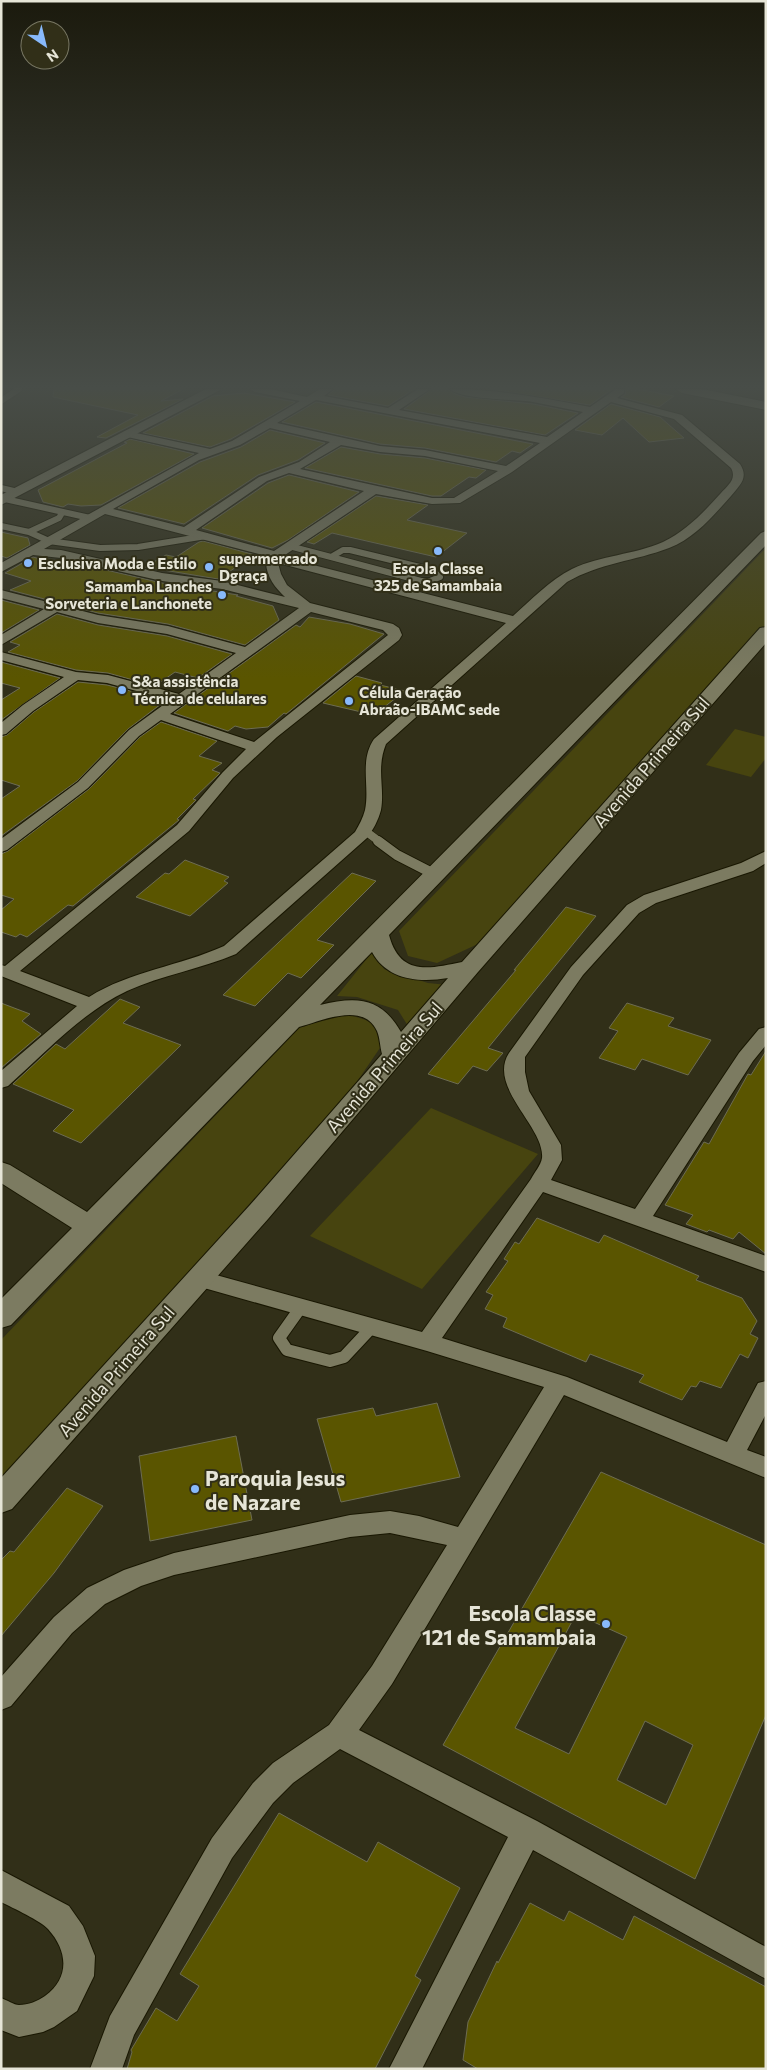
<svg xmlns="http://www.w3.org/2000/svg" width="767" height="2070" viewBox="0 0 767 2070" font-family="Commissioner,sans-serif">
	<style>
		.green { fill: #47440f }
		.building { fill: #5a5500; stroke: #6d6c52; fill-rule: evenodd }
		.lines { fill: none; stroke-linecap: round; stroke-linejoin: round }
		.service-far3-casing { stroke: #191702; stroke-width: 8 }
		.service-far2-casing { stroke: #191702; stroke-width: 9 }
		.service-far1-casing { stroke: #191702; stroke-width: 12 }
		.service-casing { stroke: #191702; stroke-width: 14 }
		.minor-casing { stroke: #191702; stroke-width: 2 }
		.tertiary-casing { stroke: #191702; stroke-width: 2 }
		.service-far3 { stroke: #7c7b61; stroke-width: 6 }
		.service-far2 { stroke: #7c7b61; stroke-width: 8 }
		.service-far1 { stroke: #7c7b61; stroke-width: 10 }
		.service { stroke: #7c7b61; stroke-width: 12 }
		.minor { fill: #7c7b61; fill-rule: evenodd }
		.tertiary { fill: #7c7b61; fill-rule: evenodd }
		.poi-dot { fill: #88bafc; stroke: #312f18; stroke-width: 2 }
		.labels { text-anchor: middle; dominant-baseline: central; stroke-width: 4; stroke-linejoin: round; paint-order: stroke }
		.far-poi-label { font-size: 15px; font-weight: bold; fill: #e6e5d7; stroke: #312f18; text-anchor: start }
		.street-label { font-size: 18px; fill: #e6e5d7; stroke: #312f18 }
		.near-poi-label { font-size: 21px; font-weight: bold; fill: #e6e5d7; stroke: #312f18; text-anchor: start }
	</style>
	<rect width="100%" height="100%" fill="#312f18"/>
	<path class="green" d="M766 548V626L480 943 437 963 408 956 399 931Z
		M735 729 766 737V758L751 777 706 765Z
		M373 951 384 969 428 983 448 985 408 1026 398 1010 357 997 337 996Z
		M344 1013 375 1023 384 1042 354 1086 1 1484V1340L299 1028Z
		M431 1108 538 1154 422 1289 310 1236Z"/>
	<path class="building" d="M54 389H183L161 401 183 399 106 438 97 437 138 415 53 397Z
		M335 389H414L388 406 328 395Z
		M432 389H448L455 394 465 397 533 404 578 413 545 435 404 409Z
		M490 389H612L590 405Z
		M626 389H637L674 396 659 407 621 397 625 395Z
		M244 393 295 402 231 439 210 447 143 433 213 396Z
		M316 402 533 444 520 453 512 451 496 462 425 448 380 444 282 422Z
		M611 404 660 417 684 438 649 442 623 418 602 435 575 430Z
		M270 430 325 443 298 460 258 475 184 524 118 508 200 462 241 447Z
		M130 439 194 454 101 505 81 506 68 504 63 507 43 502 38 490 127 443 124 442Z
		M341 447 380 454 425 458 486 470 476 478 469 477 441 496H432L305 468Z
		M289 475 359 492 288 540 272 548 202 528 268 483Z
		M376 496 428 505 407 520 467 533 436 557 332 533 314 544 307 542Z
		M1 532 28 538 30 545 7 558 1 556Z
		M203 541 259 556 248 563 244 562 218 579 145 567 166 555 176 557 199 542Z
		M33 557 57 564 63 560 162 583 238 595 236 596 273 606 279 620 245 645 168 624 98 613 10 590 31 581 5 573Z
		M1 600 39 610 1 633Z
		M57 614 98 625 167 636 232 654 198 678 175 672 155 686 108 673 76 670 8 652 20 645 10 642Z
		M309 617 350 624 384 634 286 714 284 713 268 727 246 729 235 726 228 731 174 713 296 625 300 627Z
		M1 662 60 678 1 720V700L20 688 1 683Z
		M356 676 382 683 380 685 405 691 379 711 374 710 370 714 323 703Z
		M78 682 107 685 142 694 137 697 161 704 128 729 77 781 1 836V799L20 786 1 780V737L7 735 34 712Z
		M161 722 217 741 199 756 222 763 212 770 220 773 193 799 196 800 177 819 179 820 73 906 68 905 27 937 20 934 16 937 1 932V910L14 899 1 895V854L8 851 89 789 140 737Z
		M185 860 229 877 224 881 228 883 190 916 136 897 165 873 169 874Z
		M352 873 376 881 317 940 334 945 301 978 288 973 255 1006 223 995Z
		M566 907 596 916 488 1048 503 1053 487 1071 473 1066 458 1084 428 1074 516 970H514Z
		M120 999 140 1007 123 1023 181 1045 81 1143 53 1131 74 1110 13 1084 56 1044 65 1049Z
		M1 1003 30 1014 22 1021 41 1034 1 1068Z
		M627 1003 674 1018 668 1026 711 1040 688 1075 642 1059 635 1070 599 1058 618 1031 609 1028Z
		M766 1051V1254L739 1232 733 1239 709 1230 707 1232 686 1224 693 1215 665 1205 704 1142 709 1144 748 1074 751 1075Z
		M537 1218 599 1243 604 1235 699 1276 696 1280 742 1298 757 1321 750 1334 758 1338 748 1358 740 1354 721 1388 700 1381 696 1387 691 1386 682 1400 639 1382 644 1375 590 1354 586 1362 503 1327 507 1318 485 1309 493 1295 486 1292 508 1261 504 1259 515 1242 519 1244Z
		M437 1403 460 1477 341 1502 317 1419 373 1408 376 1416Z
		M236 1436 252 1520 150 1541 139 1456Z
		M601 1472 766 1545V1715L695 1879 443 1745ZM576 1614 627 1637 569 1754 515 1728ZM645 1721 693 1745 666 1805 617 1780Z
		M67 1488 103 1506 54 1573 1 1636V1560L10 1551 14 1552Z
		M279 1813 367 1862 378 1842 460 1888 415 1976 421 1980 375 2069H127L132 2052 131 2050 156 2008 177 2021 199 1986 180 1974Z
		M530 1903 564 1921 569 1911 623 1940 634 1916 766 1987V2069H478L463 2060 468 2022 497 1961 498 1963Z"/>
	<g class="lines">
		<g class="service-far3-casing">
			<path id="service-far3" d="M1 401 19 389
				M1 488 18 492
				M5 499 90 518
				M1 526 29 532 49 541 100 548 138 547 206 536
				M29 532 59 518 62 513
				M289 546 331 557
				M343 550H350L432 570 440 577 430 581H421L331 557Z"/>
		</g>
		<g class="service-far2-casing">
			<path id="service-far2" d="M364 830 380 842"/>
		</g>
		<g class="service-far1-casing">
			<path id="service-far1" d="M378 841 397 855 434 874"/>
		</g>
		<g class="service-casing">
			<path id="service" d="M301 1307 279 1338 287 1350 330 1361 344 1357 372 1327"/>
		</g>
		<g class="minor-casing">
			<path id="minor" d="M250 389H270L307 397 320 389H333L324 396 388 408 418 389H430L399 410 547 437 583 412C566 409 550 405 533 402 515 399 462 400 450 389 497 389 544 398 590 407L616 389H624V393L617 398 682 415 740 464C749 478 740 485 731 496 713 516 695 538 669 548 635 561 600 563 567 582L386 744C376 769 385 787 381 810 378 821 373 830 367 838L236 954C201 969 162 975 127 991 81 1013 45 1053 8 1086L1 1088V1071L77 1006 1 976V965L5 966 177 825 223 772 246 749 161 720 139 736 88 788 7 850 1 852V839L78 782 129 730 170 700 107 683 78 680 33 711 6 734 1 735V723L23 705 64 677 1 660V652L76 672 108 675 179 694 236 653 167 634 98 623 57 612 1 645V635L44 609 1 598V590L98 615 168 626 245 647 299 608 222 589 162 581 61 558 33 555 1 572V563L199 453 123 436 122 434 123 432 127 431 210 449 232 441 300 401 255 392ZM316 400 540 443 506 466 425 450 380 446 277 423ZM611 402 674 419 731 468C737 479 728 485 721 493 704 512 686 531 663 542 634 555 601 555 572 569 550 580 531 600 513 616L282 557 376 494 432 504 460 503 512 472ZM270 428 330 442 299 462 259 477 184 527 113 509 199 460 240 445ZM341 445 380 452 425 456 498 471 454 498H432L300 469ZM289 473 364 491 274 551 196 530 267 481ZM105 514 267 556C263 572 274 587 285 597L222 581 162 573 61 550 44 549ZM278 563 506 623 374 739C359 761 370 786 365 810 363 818 359 825 355 832L224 946C180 966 130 971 89 997L20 971 189 831 233 778 277 737 399 640 402 635 399 628 393 624 310 603 287 585 281 574ZM311 612 383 630 388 635 254 742 170 714Z
				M766 851V863L753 871 656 903 639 913 583 975 525 1057V1072L529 1091 561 1145 562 1160 551 1180 635 1209 739 1053 759 1029 766 1027V1045L753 1061 653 1216 766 1256V1272L543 1192 442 1338 567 1377 727 1442 758 1383 766 1381V1414L747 1450 766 1457V1478L564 1395 392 1684 359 1730 537 1821 766 1947V1979L533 1850 422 2069H389L508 1837 340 1749 293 1783 273 1803 232 1858 134 2035 122 2069H90L110 2016 212 1838 253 1783 273 1763 329 1725 372 1666 447 1545 390 1533 350 1537 174 1575 141 1586 105 1604 72 1633 11 1706 1 1710V1677L54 1617 87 1588 124 1570 174 1553 350 1515 390 1511 419 1516 458 1527 544 1387 427 1351 190 1284 187 1278 190 1272 198 1270 422 1332 531 1179C534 1173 541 1165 542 1158 545 1127 487 1087 509 1053L571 967 627 905 644 895 741 863Z
				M1 1870 69 1906 83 1926 95 1956 94 1976 77 2011 54 2027 43 2032 19 2037 1 2030V1998C7 2000 14 2005 19 2005 28 2005 38 2001 45 1996 70 1978 68 1951 48 1929 41 1921 13 1908 1 1902Z"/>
		</g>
		<g class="tertiary-casing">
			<path id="tertiary" d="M206 389H222L1 505V495Z
				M676 389H702L766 402V410L682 393Z
				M766 531V545L389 935C400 976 428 969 462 962L760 628 766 627V643L478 972 268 1219 12 1509 1 1513V1478L250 1205 382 1054C380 1047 380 1038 377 1031 363 1001 322 1021 299 1027L11 1325 1 1328V1299L72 1228 1 1183V1162L10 1165 87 1212 761 533ZM372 952C387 980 419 983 448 978L401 1032C381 997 357 996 320 1005Z"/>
		</g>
		<use href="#service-far3" class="service-far3"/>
		<use href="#service-far2" class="service-far2"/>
		<use href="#service-far1" class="service-far1"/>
		<use href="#service" class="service"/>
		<use href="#minor" class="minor"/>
		<use href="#tertiary" class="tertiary"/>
	</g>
	<linearGradient id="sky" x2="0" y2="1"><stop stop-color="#1b1a0d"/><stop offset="0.57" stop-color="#484d48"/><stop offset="1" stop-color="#484d48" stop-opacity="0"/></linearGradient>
	<rect width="767" height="679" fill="url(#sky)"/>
	<g class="poi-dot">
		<circle cx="438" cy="551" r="5"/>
		<circle cx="28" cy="563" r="5"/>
		<circle cx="209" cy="567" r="5"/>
		<circle cx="222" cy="595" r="5"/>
		<circle cx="122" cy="690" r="5"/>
		<circle cx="349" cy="701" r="5"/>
		<circle cx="195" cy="1489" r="5"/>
		<circle cx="606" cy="1624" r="5"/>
	</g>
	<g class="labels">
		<g class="far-poi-label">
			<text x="219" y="558">supermercado<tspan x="219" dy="17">Dgraça</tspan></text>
			<text x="38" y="563">Esclusiva Moda e Estilo</text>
			<text x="438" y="568" text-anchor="middle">Escola Classe<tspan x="438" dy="17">325 de Samambaia</tspan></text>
			<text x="212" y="586" text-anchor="end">Samamba Lanches<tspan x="212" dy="17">Sorveteria e Lanchonete</tspan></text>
			<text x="132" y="681">S&amp;a assistência<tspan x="132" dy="17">Técnica de celulares</tspan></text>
			<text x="359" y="692">Célula Geração<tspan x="359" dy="17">Abraão-IBAMC sede</tspan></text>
		</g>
		<g class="street-label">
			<text transform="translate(651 762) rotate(-49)">Avenida Primeira Sul</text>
			<text transform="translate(384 1067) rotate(-49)">Avenida Primeira Sul</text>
			<text transform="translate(116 1371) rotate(-49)">Avenida Primeira Sul</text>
		</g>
		<g class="near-poi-label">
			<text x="205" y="1477">Paroquia Jesus<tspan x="205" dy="24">de Nazare</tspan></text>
			<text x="596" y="1612" text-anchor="end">Escola Classe<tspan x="596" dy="24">121 de Samambaia</tspan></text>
		</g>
	</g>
	<rect width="767" height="2070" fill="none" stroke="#e6e5d7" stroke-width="5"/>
	<g transform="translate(45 45) rotate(145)"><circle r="24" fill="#312f18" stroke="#797864"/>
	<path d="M0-4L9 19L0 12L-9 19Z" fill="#88bafc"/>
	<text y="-8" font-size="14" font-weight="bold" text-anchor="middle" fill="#e6e5d7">N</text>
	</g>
</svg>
